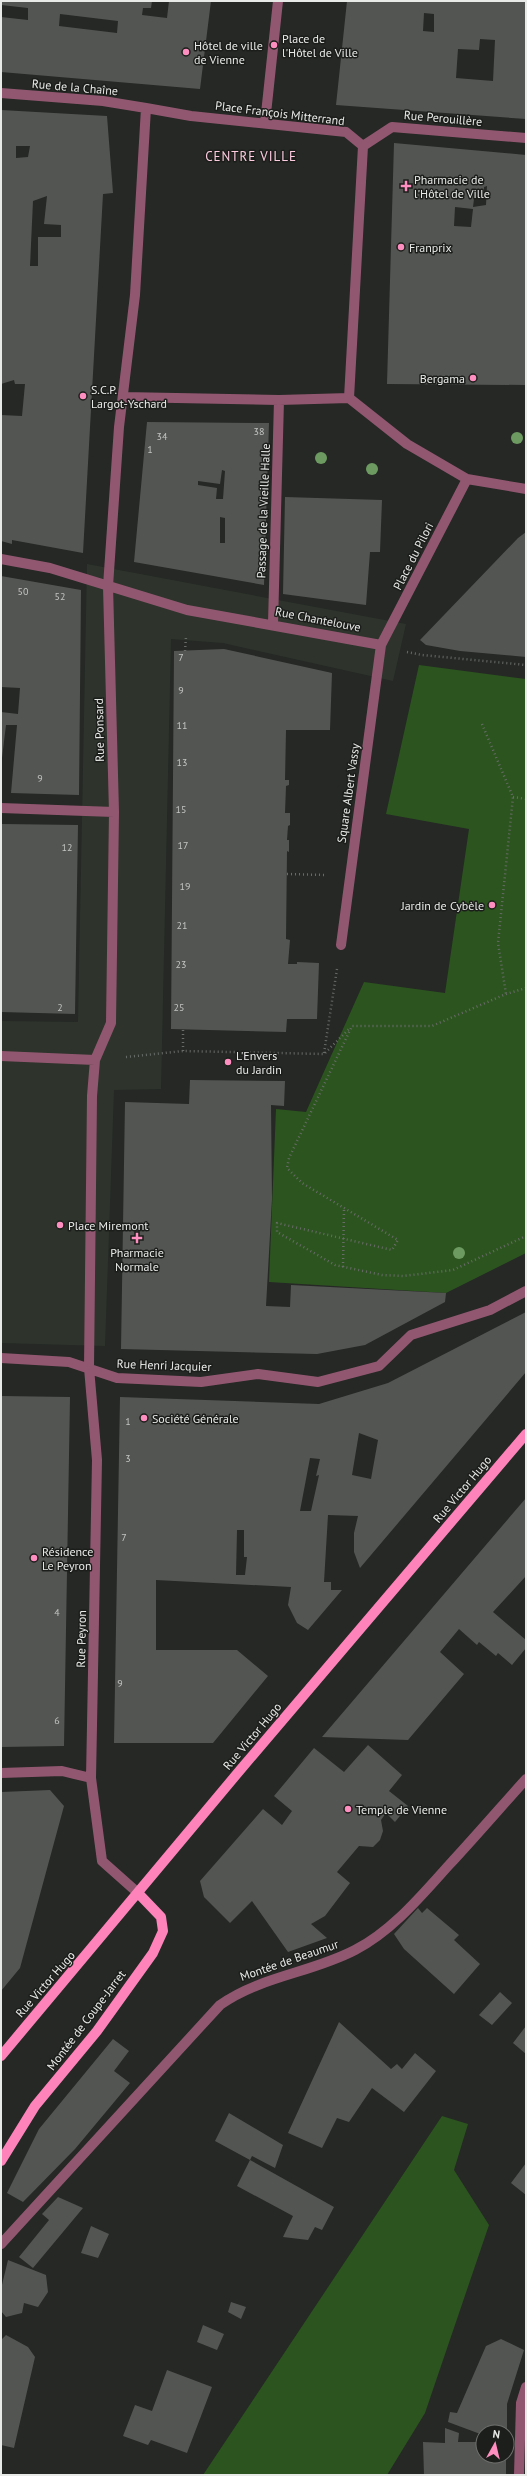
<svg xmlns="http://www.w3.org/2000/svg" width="527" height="2476" viewBox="0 0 527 2476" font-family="'PT Sans',sans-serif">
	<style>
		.built { fill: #2e342c }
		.green { fill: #2c541f }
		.building { fill: #535552; fill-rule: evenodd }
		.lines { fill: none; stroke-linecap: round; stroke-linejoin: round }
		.path { stroke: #686b68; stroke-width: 2.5; stroke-dasharray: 1 3; stroke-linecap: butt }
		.minor { stroke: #925770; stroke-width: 10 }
		.major { stroke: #fd83ba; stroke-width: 10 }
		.tree { fill: #6d9a60 }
		.poi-dot { fill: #fd8ebf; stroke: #1c1e1b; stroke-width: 1.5 }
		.labels { text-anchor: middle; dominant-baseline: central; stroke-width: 3; stroke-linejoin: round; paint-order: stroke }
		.number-label { font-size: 10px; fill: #c3c5c2 }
		.poi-label { font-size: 12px; fill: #e8eae8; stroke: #1c1e1b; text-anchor: start }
		.street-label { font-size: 12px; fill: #e8eae8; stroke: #1c1e1b }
		.neighbourhood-label { font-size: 13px; letter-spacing: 1px; fill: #fdccdf; stroke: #1c1e1b }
	</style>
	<rect width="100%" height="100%" fill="#252825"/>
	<path class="built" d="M87 564 406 624 393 681 223 643 171 639 161 1089 114 1090 105 1346 1 1343V1021L78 1022Z"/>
	<path class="green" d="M419 665 526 679V1253L446 1293 269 1282 276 1109 306 1112 364 982 445 993 469 829 386 814Z
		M442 2116 468 2124 454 2170 489 2225 425 2413 387 2475H203Z"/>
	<path class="building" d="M1 1H152L151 8H143L142 15 167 18 169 1H211L200 89 1 72V17L28 20V8L1 5ZM60 14 118 21 117 33 59 26Z
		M347 1H526V119L336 105ZM424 13 434 14V32L423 31ZM480 39 495 40 493 81 456 78 458 49 479 50Z
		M1 110 107 116 113 193 103 194 83 553 12 540V544L1 541V415L22 416 25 384H15L14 380 1 384ZM16 146H30L28 157 16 158ZM47 196 44 224 61 225V237H38V266H30L33 201Z
		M394 143 526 155V385L387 384ZM487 186 486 205 473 207 475 191 484 192V187ZM455 207 473 209 471 227 454 226Z
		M147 422 269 423 264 585 134 562ZM222 470 225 471 223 499H216L217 488 198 485V481L220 484ZM220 517 225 518V543H220Z
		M285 497 382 500 380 552H370L366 605 283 594Z
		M526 532V657L460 651 426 645 420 640 518 538Z
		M1 576 81 590 79 795 11 793 17 725H6L1 766V712L18 714 20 688 1 687Z
		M224 649 332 673 330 730H286L285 780H289V785L286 786 285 813H290V825L288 826 287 840H289V852L287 851 286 939 290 940 288 964H297V962L319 963 317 1019H287L286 1032 171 1029 174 651Z
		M2 824 78 825 75 1014 1 1012Z
		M190 1080 285 1081 284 1106 271 1105 272 1199 266 1306 290 1307 291 1285 446 1293 445 1302 365 1345 317 1354 121 1349 125 1102 189 1104Z
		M526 1312V1372L360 1568 354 1552V1533L358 1516 328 1515 324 1582H331V1590H342L308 1630 297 1623 288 1605 291 1587 156 1580V1650H237L268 1676 213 1743H114L120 1397 319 1404 388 1383ZM359 1433 378 1440 371 1479 352 1475ZM310 1458 320 1459 316 1476 319 1475 311 1511H300ZM237 1530H244V1557H247L245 1575H236Z
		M1 1396 70 1397 64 1746 1 1747Z
		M526 1498V1576L493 1612 526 1640V1648L512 1665 498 1653 496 1656 479 1642 477 1645 459 1629 440 1652 464 1674 408 1740 322 1737Z
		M368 1745 402 1775 389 1791 408 1806 395 1822 386 1813 381 1820 383 1831 380 1840 373 1847 359 1846 337 1872 350 1883 325 1916 311 1924 327 1938 288 1952 252 1901 230 1923 204 1897 200 1881 263 1809 282 1825 292 1811 274 1796 314 1748 344 1772Z
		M50 1790 64 1806 20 1968 1 1991V1792Z
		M418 1908 422 1913 427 1908 459 1935 454 1940 480 1964 454 1994 404 1949 394 1934Z
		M500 1992 512 2003 492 2025 479 2015Z
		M339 2022 391 2069 397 2064 402 2069 415 2053 436 2071 404 2112 372 2088 349 2122 337 2118 322 2148 288 2133Z
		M526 2026V2054L513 2043Z
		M113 2039 129 2051 114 2071 130 2083 75 2149 23 2202 7 2193 39 2129Z
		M229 2113 283 2145 275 2168 252 2156 250 2160 215 2141Z
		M250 2160 334 2207 322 2230 315 2227 308 2240 283 2237 293 2216 237 2186Z
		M526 2163V2195L511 2183Z
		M58 2197 83 2208 33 2268 19 2257 49 2220 42 2214Z
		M91 2226 109 2234 98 2258 81 2253Z
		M8 2260 46 2275 48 2292 38 2307 24 2303 22 2313 6 2317 1 2311V2289Z
		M231 2302 246 2307 241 2319 228 2312Z
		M203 2325 224 2334 217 2350 197 2342Z
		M6 2335 28 2347 35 2357 14 2448 1 2445V2340Z
		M501 2339 524 2350 507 2404V2432H483V2435L448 2422 450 2412 457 2413 486 2346Z
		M167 2370 212 2387 187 2453 151 2440 148 2445 123 2436 135 2405 152 2411Z
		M445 2428 459 2433 458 2442H482L483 2456H506V2475H424L423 2442 445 2443Z"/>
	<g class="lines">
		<path class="path" d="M185 651 186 637
			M407 652 422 655 526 665
			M482 724 513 797 498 943 506 994
			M513 797 526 799
			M287 874 325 875
			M526 988 506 994 432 1026H352L289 1158 287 1168 302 1183 398 1240 392 1250 277 1223V1232L335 1265 382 1275 403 1276 453 1270 526 1236
			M183 1051V1030
			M324 1053 337 969
			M126 1057 183 1051 324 1054 350 1028
			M343 1267 344 1208"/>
		<path class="minor" d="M1 93 103 101 146 108
			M265 123 278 1
			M363 146 392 127 526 138
			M123 397 279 400 349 398
			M349 398 407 444 467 479 526 489
			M1 559 50 568 187 610 381 645
			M273 624 279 400
			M1 808 114 812
			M341 945 381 645 467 479
			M1 1056 95 1060
			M1 1358 69 1362 117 1378 201 1382 258 1374 318 1382 379 1366 411 1335 490 1310 526 1291
			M1 1773 62 1771 91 1778
			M138 1893 102 1861 91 1778 97 1460 89 1368 92 1096 95 1060 111 1023 114 812 108 586 119 427 135 295 146 108 191 116 346 132 363 146 349 398
			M1 2244 220 2005C261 1976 311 1973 355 1950 392 1931 421 1896 449 1865 475 1837 500 1808 526 1779
			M519 2475 521 2403 526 2387"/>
		<path class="major" d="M1 2056 241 1769 526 1434
			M1 2161 35 2106 97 2031 153 1953 163 1931 161 1917 138 1893"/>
	</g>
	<g class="tree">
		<circle cx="517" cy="438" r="6"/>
		<circle cx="321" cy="458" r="6"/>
		<circle cx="372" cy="469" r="6"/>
		<circle cx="459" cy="1253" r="6"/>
	</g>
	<g class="poi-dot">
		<circle cx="274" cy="45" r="4"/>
		<circle cx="186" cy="52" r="4"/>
		<path d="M404 180h4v4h4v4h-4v4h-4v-4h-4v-4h4z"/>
		<circle cx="401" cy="247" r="4"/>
		<circle cx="473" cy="378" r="4"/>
		<circle cx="83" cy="396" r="4"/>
		<circle cx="492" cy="905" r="4"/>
		<circle cx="228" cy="1062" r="4"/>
		<circle cx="60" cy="1225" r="4"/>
		<path d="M135 1232h4v4h4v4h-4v4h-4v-4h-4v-4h4z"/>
		<circle cx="144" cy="1418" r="4"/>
		<circle cx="34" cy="1558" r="4"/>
		<circle cx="348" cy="1809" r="4"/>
	</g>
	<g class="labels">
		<g class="number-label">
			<text x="259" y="431">38</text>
			<text x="162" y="436">34</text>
			<text x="150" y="449">1</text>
			<text x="23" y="591">50</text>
			<text x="60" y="596">52</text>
			<text x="181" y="657">7</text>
			<text x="181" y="690">9</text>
			<text x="182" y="725">11</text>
			<text x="182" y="762">13</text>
			<text x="40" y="778">9</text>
			<text x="181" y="809">15</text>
			<text x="183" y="845">17</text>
			<text x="67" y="847">12</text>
			<text x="185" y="886">19</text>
			<text x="182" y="925">21</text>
			<text x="181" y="964">23</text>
			<text x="60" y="1007">2</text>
			<text x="179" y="1007">25</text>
			<text x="128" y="1421">1</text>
			<text x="128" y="1458">3</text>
			<text x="124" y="1537">7</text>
			<text x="57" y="1612">4</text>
			<text x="120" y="1683">9</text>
			<text x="57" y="1720">6</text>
		</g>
		<g class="poi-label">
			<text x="282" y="38">Place de<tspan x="282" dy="14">l'Hôtel de Ville</tspan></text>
			<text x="194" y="45">Hôtel de ville<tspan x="194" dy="14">de Vienne</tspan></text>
			<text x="414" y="179">Pharmacie de<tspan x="414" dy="14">l'Hôtel de Ville</tspan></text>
			<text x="409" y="247">Franprix</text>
			<text x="465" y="378" text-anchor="end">Bergama</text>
			<text x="91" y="389">S.C.P.<tspan x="91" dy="14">Largot-Yschard</tspan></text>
			<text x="484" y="905" text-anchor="end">Jardin de Cybèle</text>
			<text x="236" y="1055">L'Envers<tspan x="236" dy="14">du Jardin</tspan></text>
			<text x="68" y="1225">Place Miremont</text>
			<text x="137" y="1252" text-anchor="middle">Pharmacie<tspan x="137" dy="14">Normale</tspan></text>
			<text x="152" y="1418">Société Générale</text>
			<text x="42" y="1551">Résidence<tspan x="42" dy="14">Le Peyron</tspan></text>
			<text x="356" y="1809">Temple de Vienne</text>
		</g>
		<g class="street-label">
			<text transform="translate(75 87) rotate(5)">Rue de la Chaîne</text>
			<text transform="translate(280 113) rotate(7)">Place François Mitterrand</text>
			<text transform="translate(443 118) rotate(5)">Rue Perouillère</text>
			<text transform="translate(263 511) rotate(-88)">Passage de la Vieille Halle</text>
			<text transform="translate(413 556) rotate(-63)">Place du Pilori</text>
			<text transform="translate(318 619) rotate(11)">Rue Chantelouve</text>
			<text transform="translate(99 730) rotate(-91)">Rue Ponsard</text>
			<text transform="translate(348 793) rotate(-82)">Square Albert Vassy</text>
			<text transform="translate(164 1365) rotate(2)">Rue Henri Jacquier</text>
			<text transform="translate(462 1489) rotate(-50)">Rue Victor Hugo</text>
			<text transform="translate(81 1639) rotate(-89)">Rue Peyron</text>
			<text transform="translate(252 1736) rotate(-50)">Rue Victor Hugo</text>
			<text transform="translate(289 1960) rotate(-19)">Montée de Beaumur</text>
			<text transform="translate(45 1984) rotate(-49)">Rue Victor Hugo</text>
			<text transform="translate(86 2020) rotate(-53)">Montée de Coupe-Jarret</text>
		</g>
		<g class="neighbourhood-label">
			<text x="251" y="156">CENTRE VILLE</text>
		</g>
	</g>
	<rect width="527" height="2476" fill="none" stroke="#e8eae8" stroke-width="4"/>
	<g transform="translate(495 2444) rotate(8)"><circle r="19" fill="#1c1e1b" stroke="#6e706d"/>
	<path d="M0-3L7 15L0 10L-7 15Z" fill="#fd8ebf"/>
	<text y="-6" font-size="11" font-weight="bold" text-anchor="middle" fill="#e8eae8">N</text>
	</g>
</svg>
